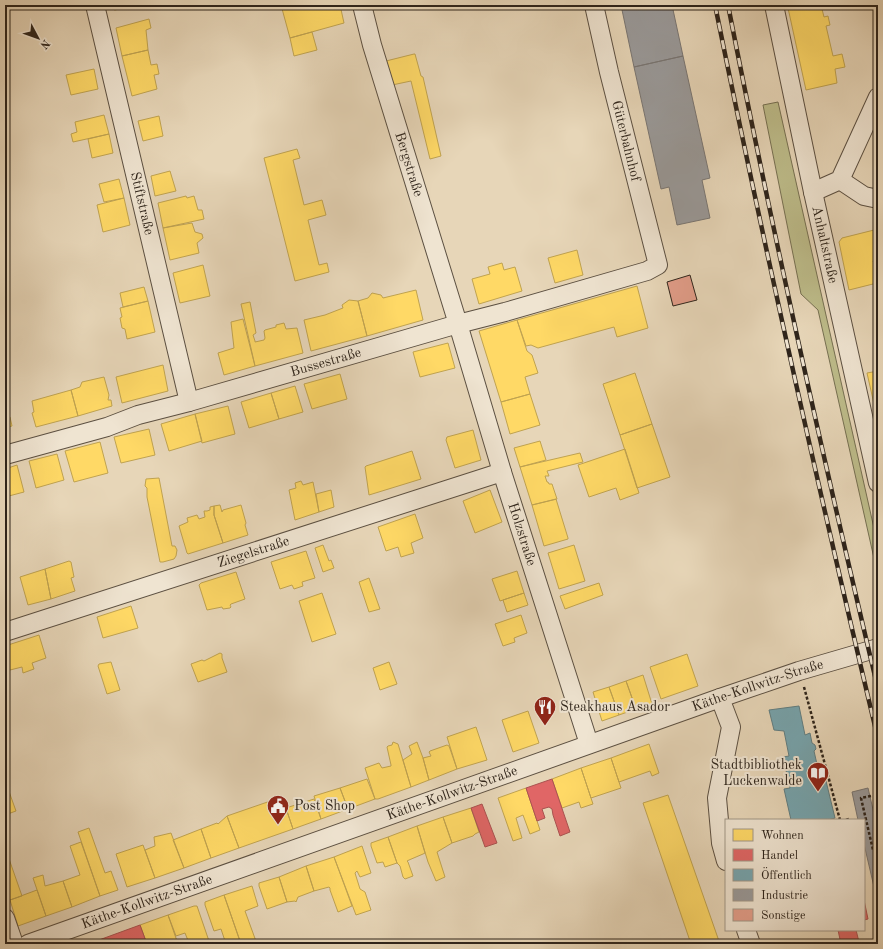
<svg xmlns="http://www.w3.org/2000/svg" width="883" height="949" viewBox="0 0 883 949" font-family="'Old Standard TT',serif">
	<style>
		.green { fill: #bdbc8a; stroke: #767052 }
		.homes { fill: #ffd966; stroke: #c0a350 }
		.shops { fill: #e06666; stroke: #ab5250 }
		.public { fill: #76a5af; stroke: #607e83 }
		.industry { fill: #999; stroke: #797673 }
		.building { fill: #e29d89; stroke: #2e241b }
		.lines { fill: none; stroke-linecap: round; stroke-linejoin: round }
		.minor-casing { stroke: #5c5042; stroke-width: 20 }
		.path { stroke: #2e241b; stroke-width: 2.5; stroke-dasharray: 3 2; stroke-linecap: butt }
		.minor { stroke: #efe4d1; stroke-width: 18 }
		.rail-casing { stroke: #2e241b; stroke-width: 4.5 }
		.rail { stroke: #efe4d1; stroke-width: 3; stroke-dasharray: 9; stroke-linecap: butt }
		.labels { text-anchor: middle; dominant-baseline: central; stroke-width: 4; stroke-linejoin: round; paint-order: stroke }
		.street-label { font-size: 14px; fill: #2e241b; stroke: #efe4d1 }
		.poi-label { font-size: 14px; fill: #2e241b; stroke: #efe4d1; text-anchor: start }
	</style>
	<rect width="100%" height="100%" fill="#e7d6b8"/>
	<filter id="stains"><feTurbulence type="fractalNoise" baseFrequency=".005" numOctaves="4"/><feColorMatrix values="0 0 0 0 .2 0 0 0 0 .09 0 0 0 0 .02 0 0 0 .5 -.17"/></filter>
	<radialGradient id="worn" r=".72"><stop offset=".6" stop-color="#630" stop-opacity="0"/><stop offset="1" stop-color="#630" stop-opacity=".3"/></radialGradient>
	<path class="green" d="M778 102 878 546V576L818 310 801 294 763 105Z"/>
	<path class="homes" d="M111 5H133L115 10 112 9Z
		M281 5H340L344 23 290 38Z
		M802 5H821L824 17 828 16 830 25 826 26 833 56 842 54 845 67 835 69 837 83 806 90 788 8Z
		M149 19 151 28 146 30 148 50 122 56 116 28Z
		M312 32 317 50 294 56 290 38Z
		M148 50 151 65 157 64 159 74 154 75 157 89 132 96 122 56Z
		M414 54H415L421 76 423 77 441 156 430 159 411 81 392 85 386 61Z
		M94 69 98 89 71 95 66 75Z
		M104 115 109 134 73 142 71 134 77 132 75 122Z
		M159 116 163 136 143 141 138 121Z
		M109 134 113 153 92 158 88 139Z
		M297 149 300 158 293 160 304 205 322 200 326 215 308 220 319 265 327 263 329 272 295 281 264 158Z
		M170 171 176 191 155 196 151 176Z
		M119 179 124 198 104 202 99 184Z
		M186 196 187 198 194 196 198 210H202L204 219 163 228 158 203Z
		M124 198 130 225 103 232 97 205Z
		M192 223 195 232 202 234 203 238 197 243 199 253 170 260 163 228Z
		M878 229V259L873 261 874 264H878V273L876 274 877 283 849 290 839 242 842 238Z
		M577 250 583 275 555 283 548 258Z
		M502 263 504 270 515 267 522 291 479 304 472 279 490 274 488 267Z
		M203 265 210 296 180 303 173 273Z
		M637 286 648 328 617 337 614 327 538 348 531 345 526 346 517 320Z
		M144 287 148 301 123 307 120 293Z
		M416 290 423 320 367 336 358 301 368 298 372 293 381 295 383 298Z
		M349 300 358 301 367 336 311 351 304 320 325 315 343 308 342 305Z
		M148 301 155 332 127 339 125 329 122 328 120 318 122 317 120 308Z
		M250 302 256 333 253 335 255 341V342L264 340 265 338 264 331 265 330 276 327V325L284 323 286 329 297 328 303 353 255 366 241 304Z
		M243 319 255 366 224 375 218 353 234 348 231 322Z
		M517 320 527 351 532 355 538 373 525 377 530 394 501 402 479 331Z
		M448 343 455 368 420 377 413 352Z
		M163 365 168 391 122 403 116 377Z
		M878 371V403L874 404 867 373Z
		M635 373 652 424 620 435 603 384Z
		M340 374 347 399 312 409 304 384Z
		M104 377 109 395 108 400H111L112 406 78 416 71 390 80 387 82 382Z
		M295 386 303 412 279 419 271 393Z
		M71 390 78 416 36 427 32 413 34 412 32 401Z
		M271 393 279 419 249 428 241 402Z
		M530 394 540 425 510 434 501 402Z
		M228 406 235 434 202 443 195 414Z
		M195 414 202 441 169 451 161 424Z
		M5 416 6 417H10L12 426 8 427 9 435 5 436Z
		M652 424 670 477 637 488 620 435Z
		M149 429 155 455 121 463 114 437Z
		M473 430 481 460 455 468 446 440 447 437Z
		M540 441 546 460 520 467 514 448Z
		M100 442 108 473 74 482 65 451Z
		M625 449 639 493 620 500 616 488 589 497 578 465Z
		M412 451 421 479 369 495 365 467 366 466Z
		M580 453 583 462 547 471 549 476H545L547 482H548L549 484H552L557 499 532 505 520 467Z
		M57 454 64 480 36 488 29 461Z
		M17 465 24 492 5 497V469Z
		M159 478 172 546H175L177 550 176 556 174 559 163 562H160L147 497V488L145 486 146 479Z
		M301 481 303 485 313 482 319 512 295 520 289 490 296 488 295 483Z
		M331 490 334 507 319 512 316 494Z
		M490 490 502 522 475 533 463 501Z
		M556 499 568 538V539L544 546 532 505Z
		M220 505 222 512 223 510 241 505 246 523 245 525 248 535 223 543 214 515V506Z
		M214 506V515L223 543 188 554 187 553 179 526 188 522 187 518 197 515 199 519 205 517 204 511H207L210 510V507Z
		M415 514 423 538 411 543 414 553 401 557 398 547 386 551 378 527Z
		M323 545 329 561 331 560 334 568 323 572 315 548Z
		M574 545 585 581 559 589 548 553Z
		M306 551 315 578 302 582 303 586 294 589 292 585 280 589 271 562Z
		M69 561 71 562 74 577 71 578 75 591 51 599 45 569Z
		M45 569 51 599 28 605 20 577Z
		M517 571 524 593 500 601 492 579Z
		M236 572 245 599 231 604 230 605 231 607 230 608 223 609 222 607 207 610 199 585 201 583Z
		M369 578 380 609 369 612 359 582Z
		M599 583 603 595 565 609 560 596Z
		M322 593 336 634 312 642 299 601Z
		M524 593 528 605 507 612 503 600Z
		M131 606 138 628 103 638 97 617Z
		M521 615 527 633 514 638 515 642 503 646 495 624Z
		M39 635 46 658 32 663 34 669 23 673 22 667 6 671 5 667V646Z
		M220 653 222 654V658L227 672 198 682 191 664 202 660 204 661Z
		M687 654 698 686 661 699 650 667Z
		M111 662 120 690 107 694 98 666 99 664Z
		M389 662 397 684 380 690 373 668Z
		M643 675 652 704 636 709 626 681Z
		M626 681 636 709 619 715 609 687Z
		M609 687 619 715 602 721 593 692Z
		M528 711 539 743 513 752 502 720Z
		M476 727 487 760 457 769 447 737Z
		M393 742 398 744 411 787 378 799H375L365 768 379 763 382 768 391 766V765L387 747 388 746 392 745Z
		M417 742 423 758 429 780 411 787 403 760 412 754 409 746Z
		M649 744 659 773 652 776 650 771 619 782 611 758Z
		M447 745 449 746 457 769 429 780 423 758 431 756 429 752 430 751Z
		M611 758 621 788 591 798 581 768Z
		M581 768 593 804 581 808 579 802 562 808 552 779Z
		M367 779 375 799 348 809 340 788Z
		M7 786 16 811 5 815V787Z
		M340 788 348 809 321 819 314 796Z
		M526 788 540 830 530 834 523 815 516 818 522 838 513 841 498 798Z
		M668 795 720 944H691L643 803Z
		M282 797 293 829 239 848 227 816Z
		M314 799 321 819 293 829 286 808Z
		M471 808 479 832 475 834 473 836 452 843 443 817Z
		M227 816 239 848 211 858 201 829 217 823 218 824Z
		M443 817 452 843 437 852 445 877 436 881 428 862 417 826Z
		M417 826 425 853 423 854 409 860 407 861 408 862 413 876 405 879 403 877 400 866 397 863 388 837Z
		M89 828 105 873 111 871 118 890 100 896 78 832Z
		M201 829 211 858 184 868 173 840Z
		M171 833 184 868 155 878 145 850 155 846 154 837Z
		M388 837 397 863 385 867 383 862 377 863 371 846V843Z
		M81 842 100 896 72 907 63 881 80 875 70 846Z
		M143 845 155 878 127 887 116 854Z
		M362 846 371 873 360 877 357 871 355 873 360 889 365 892 371 910 356 915 334 857Z
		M5 856H8L22 896 10 900 5 887Z
		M334 857 352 906 338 912 330 890V888L329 887 314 891 306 866Z
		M306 866 314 891 298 897 296 902 295 901 287 902 279 877Z
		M43 875 45 886 63 881 72 907 46 916 33 878Z
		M279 877 287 902 267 909 259 886V883Z
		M252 886 258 906 245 911 257 944H241L224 895Z
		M37 890 46 916 18 926 10 900Z
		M224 895 241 944H226L221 929 214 931 205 905V902Z
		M194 906H197L210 944H195V942L189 943 185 933 176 936 168 915Z
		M168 915 178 944H161L158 943V944H147L140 925Z"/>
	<path class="shops" d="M552 779 570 832 560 836 553 815 552 809 549 807 542 809 545 818 537 821 526 788Z
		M482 804 497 843 485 847 471 808Z
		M864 900 868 919 864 920Z
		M140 925 147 944H100L99 940Z
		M838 930H856L859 942 849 944H841Z"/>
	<path class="public" d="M799 706 805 735 810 733 812 743 815 745 816 749 814 751 821 782 826 781 835 818 828 820H791L784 789 790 788 783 757 789 756 784 731 774 730 769 710Z"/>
	<path class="industry" d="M621 5H672L683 56 634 67Z
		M683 56 710 178 702 180 710 218 677 225 669 187 661 189 634 67Z
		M868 788 878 831V904L864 844V820H858L852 792Z"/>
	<path class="building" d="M690 275 697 300 673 306 667 282Z"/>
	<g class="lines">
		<g class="minor-casing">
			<g id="minor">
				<path id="s1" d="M95 5 189 402"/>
				<path id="s2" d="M362 5 372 45 458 324 502 472 589 744"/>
				<path id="s3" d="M774 5 813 192 878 483"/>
				<path d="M840 180 864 196 878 199"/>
				<path d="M813 192 840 180 878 97"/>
				<path id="s4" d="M5 455 107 427 138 415 189 402 458 324 505 312 647 271 658 265 609 72 594 5"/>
				<path id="s5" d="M5 632 502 472"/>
				<path d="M720 698 731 727 717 798 721 843 726 861"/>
				<path d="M5 918 14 944"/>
				<path d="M746 930 751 944"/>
				<path id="s6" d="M28 944 720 698 799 671 878 648"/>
			</g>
		</g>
		<path class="path" d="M804 687 840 820
			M871 796 861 798 873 850 878 849
			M846 820 849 819"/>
		<use href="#minor" class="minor"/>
		<g class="rail-casing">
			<path id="rail" d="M715 5C765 251 820 495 878 739
				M728 5C773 234 824 462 878 689"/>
		</g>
		<use href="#rail" class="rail"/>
	</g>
	<defs>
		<g id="restaurant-pin" transform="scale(1.15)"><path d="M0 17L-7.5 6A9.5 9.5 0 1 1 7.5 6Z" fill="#8f2418" stroke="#efe4d1"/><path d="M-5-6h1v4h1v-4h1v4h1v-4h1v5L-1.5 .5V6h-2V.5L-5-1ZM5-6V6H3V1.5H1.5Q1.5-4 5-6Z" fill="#fff"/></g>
		<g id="library-pin" transform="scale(1.15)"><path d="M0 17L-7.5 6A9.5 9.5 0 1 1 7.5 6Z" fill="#8f2418" stroke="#efe4d1"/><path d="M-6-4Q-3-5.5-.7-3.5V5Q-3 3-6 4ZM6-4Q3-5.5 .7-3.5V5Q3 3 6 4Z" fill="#fff"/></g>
		<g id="civic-pin" transform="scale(1.15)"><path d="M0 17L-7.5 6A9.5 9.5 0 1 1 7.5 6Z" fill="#8f2418" stroke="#efe4d1"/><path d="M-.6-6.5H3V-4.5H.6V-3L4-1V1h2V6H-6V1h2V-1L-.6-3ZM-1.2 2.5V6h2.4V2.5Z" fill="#fff"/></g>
	</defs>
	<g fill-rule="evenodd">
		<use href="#restaurant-pin" x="545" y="707"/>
		<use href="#library-pin" x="818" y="773"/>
		<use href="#civic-pin" x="278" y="806"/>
	</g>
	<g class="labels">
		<g class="street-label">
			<text transform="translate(626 141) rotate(76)">Güterbahnhof</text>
			<text stroke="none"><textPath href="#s2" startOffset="166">Bergstraße</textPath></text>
			<text stroke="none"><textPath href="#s1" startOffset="204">Stiftstraße</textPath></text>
			<text stroke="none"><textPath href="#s3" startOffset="245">Anhaltstraße</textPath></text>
			<text stroke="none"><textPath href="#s4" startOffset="334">Bussestraße</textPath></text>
			<text stroke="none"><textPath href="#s2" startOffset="553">Holzstraße</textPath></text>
			<text stroke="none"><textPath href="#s5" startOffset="261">Ziegelstraße</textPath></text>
			<text stroke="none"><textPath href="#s6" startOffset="774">Käthe-Kollwitz-Straße</textPath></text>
			<text stroke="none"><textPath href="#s6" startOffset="450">Käthe-Kollwitz-Straße</textPath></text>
			<text stroke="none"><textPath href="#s6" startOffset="126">Käthe-Kollwitz-Straße</textPath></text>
		</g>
		<g class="poi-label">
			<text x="560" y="707">Steakhaus Asador</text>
			<text x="802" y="765" text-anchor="end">Stadtbibliothek<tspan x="802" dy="16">Luckenwalde</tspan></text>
			<text x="294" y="806">Post Shop</text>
		</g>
	</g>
	<rect width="883" height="949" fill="none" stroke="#e7d6b8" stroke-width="20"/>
	<rect x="6" y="6" width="871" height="937" fill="none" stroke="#2e241b" stroke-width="2"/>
	<rect x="10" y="10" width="863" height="929" fill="none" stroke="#2e241b"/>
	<rect x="725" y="819" width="140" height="112" fill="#efe4d1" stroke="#a29788"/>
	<rect x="733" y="829" width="20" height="12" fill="#ffd966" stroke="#a29788"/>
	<text x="761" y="839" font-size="12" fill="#2e241b">Wohnen</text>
	<rect x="733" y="849" width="20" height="12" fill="#e06666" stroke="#a29788"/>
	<text x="761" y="859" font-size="12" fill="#2e241b">Handel</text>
	<rect x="733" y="869" width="20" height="12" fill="#76a5af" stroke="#a29788"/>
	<text x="761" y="879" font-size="12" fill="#2e241b">Öffentlich</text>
	<rect x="733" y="889" width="20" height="12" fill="#999999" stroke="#a29788"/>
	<text x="761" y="899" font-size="12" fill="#2e241b">Industrie</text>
	<rect x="733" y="909" width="20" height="12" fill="#e29d89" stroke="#a29788"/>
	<text x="761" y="919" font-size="12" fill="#2e241b">Sonstige</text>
	<g transform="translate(38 38) rotate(131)" stroke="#efe4d1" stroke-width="3" paint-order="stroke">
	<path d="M0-3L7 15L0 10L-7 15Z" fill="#2e241b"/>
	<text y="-6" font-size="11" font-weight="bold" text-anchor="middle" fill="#2e241b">N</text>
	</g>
	<rect width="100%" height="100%" filter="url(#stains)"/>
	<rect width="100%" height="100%" fill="url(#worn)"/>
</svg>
